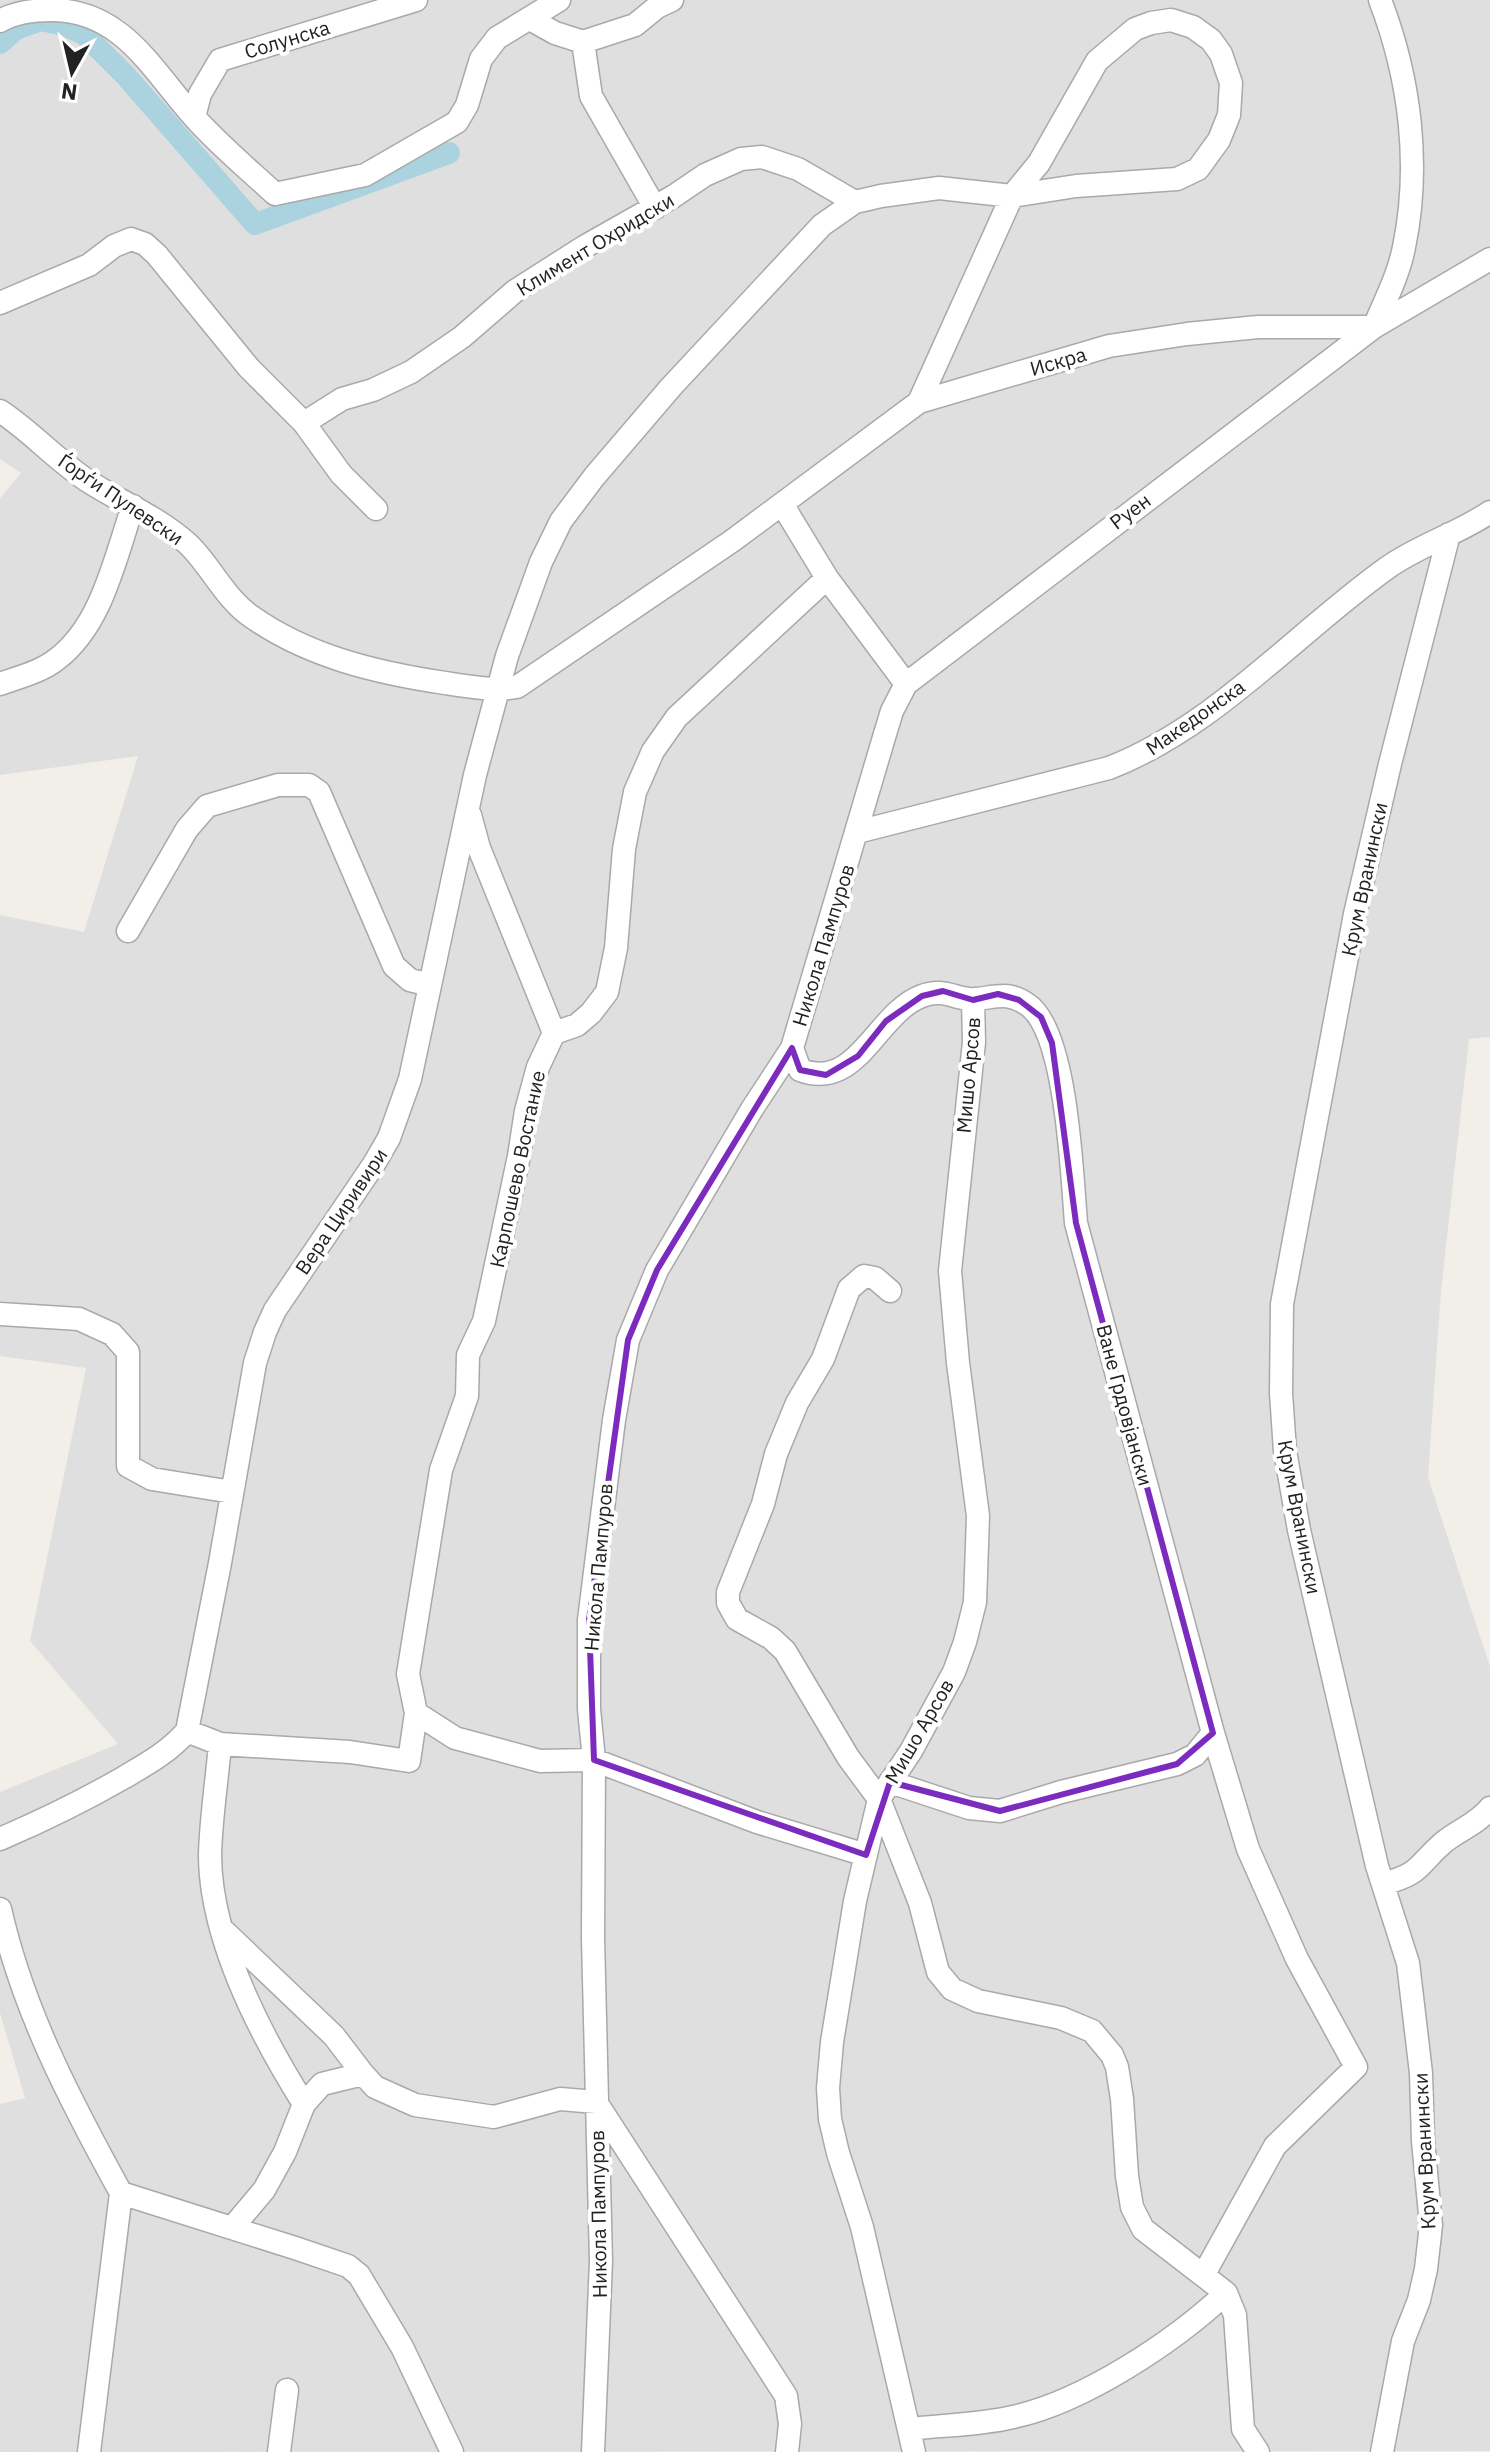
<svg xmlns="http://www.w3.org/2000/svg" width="1490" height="2452" viewBox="0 0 1490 2452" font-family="'IBM Plex Sans',sans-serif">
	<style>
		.residential { fill: #e0dfdf }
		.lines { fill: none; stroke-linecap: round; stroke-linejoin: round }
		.canal { stroke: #aad3df; stroke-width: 22 }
		.minor-casing { stroke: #a9a9a9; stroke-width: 25 }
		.minor { stroke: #fff; stroke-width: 22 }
		.marked { fill: none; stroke: #7b2cbf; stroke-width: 6; stroke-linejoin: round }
		.labels { text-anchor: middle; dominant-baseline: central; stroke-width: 8; stroke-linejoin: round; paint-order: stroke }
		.street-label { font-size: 20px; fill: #222; stroke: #fff }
	</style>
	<rect width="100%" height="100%" fill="#f2efe9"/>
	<path class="residential" d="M0 0H1490V1037L1469 1039 1441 1291 1428 1477 1490 1667V2451L0 2452V2104L25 2098 0 2013V1792L118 1744 30 1641 86 1368 0 1356V915L84 932 138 756 0 775V498L21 473 0 459Z"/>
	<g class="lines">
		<path class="canal" d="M0 43 16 29 41 20 64 25 84 34 126 76 255 224 449 153"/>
		<g class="minor-casing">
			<path id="minor" d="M530 19 555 33 583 42 635 25 657 7 672 0
				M0 21C15 12 36 10 53 10 124 11 153 72 195 118 219 145 248 169 275 194L365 175 457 122 467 105 481 59 497 38 559 0
				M583 42 591 96 655 208
				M194 117 200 94 220 60 416 0
				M0 303 89 265 114 246 131 239 145 244 157 255 249 368 304 423 341 474 376 509
				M0 411C32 432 58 462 91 483 123 503 159 518 188 544 211 566 225 599 252 617 309 657 378 673 445 683 470 687 493 691 517 687L732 541 919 402 1109 346 1187 334 1258 327H1374C1385 301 1399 274 1404 247 1421 165 1410 78 1380 0
				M304 423 342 399 373 390 411 372 462 337 515 291 584 247 674 196 705 175 741 159 762 157 798 169 855 202
				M782 504 827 578 906 684
				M0 684C19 677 41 672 57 659 102 625 115 558 133 506
				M470 815 479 848 554 1033
				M857 832 1109 768C1215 727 1296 633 1387 568 1419 545 1458 534 1490 512
				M128 931 187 829 207 806 278 785H309L319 792 394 966 410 980 430 985
				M792 1048 800 1070C858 1092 876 1013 922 996 945 987 957 1001 976 999 997 997 1009 991 1028 1005 1067 1032 1072 1176 1076 1223L1213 1733 1248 1849 1297 1959 1356 2067 1275 2146 1204 2274
				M890 1291 875 1278 864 1276 849 1289 823 1359 797 1403 776 1454 763 1504 728 1592V1603L737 1619 771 1638 785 1651 848 1757 879 1799 920 1903 938 1972 952 1989 978 2001 1061 2018 1092 2031 1112 2055 1117 2067 1122 2099 1127 2176 1132 2207 1143 2229 1226 2293 1235 2315 1243 2429 1258 2452
				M0 1314 79 1319 112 1334 128 1352V1466L152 1479 232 1492
				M416 1713 455 1738 540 1761 594 1760 757 1822 866 1855
				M187 1731 220 1744 350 1752 409 1761 416 1713 408 1674 441 1470 467 1396 468 1355 484 1321 519 1156 526 1111 538 1067 554 1033 577 1025 591 1013 607 992 616 948 624 849 635 792 653 751 677 717 827 578
				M220 1744C217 1780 211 1818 210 1854 210 1939 260 2034 304 2104
				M890 1782 969 1808 1000 1811 1061 1792 1177 1764 1195 1755 1213 1733
				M0 1839C42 1821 83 1801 123 1778 147 1764 169 1752 187 1731L220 1563 255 1363 265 1332 275 1310 374 1164 389 1138 410 1079 475 775 507 656 541 562 561 521 594 477 671 387 822 225 855 202 881 196 939 188 1012 196 1076 186 1177 179 1198 169 1219 140 1229 115 1231 83 1221 54 1211 40 1193 27 1171 20 1151 23 1135 29 1097 61 1039 163 1012 196 919 402
				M1383 1884C1423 1873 1416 1866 1444 1842 1459 1830 1478 1823 1490 1808
				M0 1909C23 2011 71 2102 121 2193
				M225 1932 334 2036 363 2074
				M121 2193 295 2248 348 2266 359 2275 402 2347 452 2452
				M232 2228 264 2190 285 2152 304 2104 322 2084 363 2074 375 2087 415 2105 494 2117 560 2099 596 2102 786 2396 790 2424 787 2452
				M909 2429C943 2425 980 2425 1013 2417 1083 2402 1174 2342 1226 2293
				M89 2452 121 2193
				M279 2452 287 2390
				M593 2452 601 2261 593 1938 594 1760 589 1709V1620L614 1420 628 1340 657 1270 752 1109 792 1048 885 734 892 711 906 684 1374 327 1490 259
				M914 2452 862 2227 838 2153 830 2119 828 2088 832 2042 855 1901 879 1799 911 1751 954 1672 965 1642 975 1602 978 1516 958 1363 950 1271 974 1042 973 1000
				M1382 2452 1403 2341 1419 2300 1426 2269 1431 2225 1423 2141 1421 2073 1408 1963 1377 1866 1299 1530 1285 1451 1281 1393 1282 1304 1355 914 1390 764 1449 534"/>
		</g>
		<use href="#minor" class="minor"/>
	</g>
	<path class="marked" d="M943 991 973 1000 998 994 1019 1000 1041 1017 1052 1043 1076 1223 1213 1733 1177 1764 1000 1811 890 1782 866 1855 594 1760 589 1620 628 1340 657 1270 792 1048 800 1070 826 1075 858 1056 886 1021 922 996Z"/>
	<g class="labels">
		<g class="street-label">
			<text transform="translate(287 39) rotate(-17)">Солунска</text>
			<text transform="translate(595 244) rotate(-31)">Климент Охридски</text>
			<text transform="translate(1058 361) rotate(-16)">Искра</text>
			<text transform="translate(121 499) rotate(34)">Ѓорѓи Пулевски</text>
			<text transform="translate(1130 511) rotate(-37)">Руен</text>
			<text transform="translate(1195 717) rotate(-35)">Македонска</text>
			<text transform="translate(1364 879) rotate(-78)">Крум Вранински</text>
			<text transform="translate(823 945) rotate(-73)">Никола Пампуров</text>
			<text transform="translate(968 1075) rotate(-85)">Мишо Арсов</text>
			<text transform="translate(517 1169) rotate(-78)">Карпошево Востание</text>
			<text transform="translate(341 1211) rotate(-56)">Вера Циривири</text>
			<text transform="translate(1125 1405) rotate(75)">Ване Грдовјански</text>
			<text transform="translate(1300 1517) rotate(79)">Крум Вранински</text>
			<text transform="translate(598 1567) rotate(-85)">Никола Пампуров</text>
			<text transform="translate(919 1731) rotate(-60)">Мишо Арсов</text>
			<text transform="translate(1424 2151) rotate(-93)">Крум Вранински</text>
			<text transform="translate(598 2214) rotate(-91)">Никола Пампуров</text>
		</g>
	</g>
	<g transform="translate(72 72) rotate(188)" stroke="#ffffff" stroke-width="6" paint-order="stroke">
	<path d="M0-6L14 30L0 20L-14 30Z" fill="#222222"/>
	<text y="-12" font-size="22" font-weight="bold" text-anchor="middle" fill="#222222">N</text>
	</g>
</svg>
